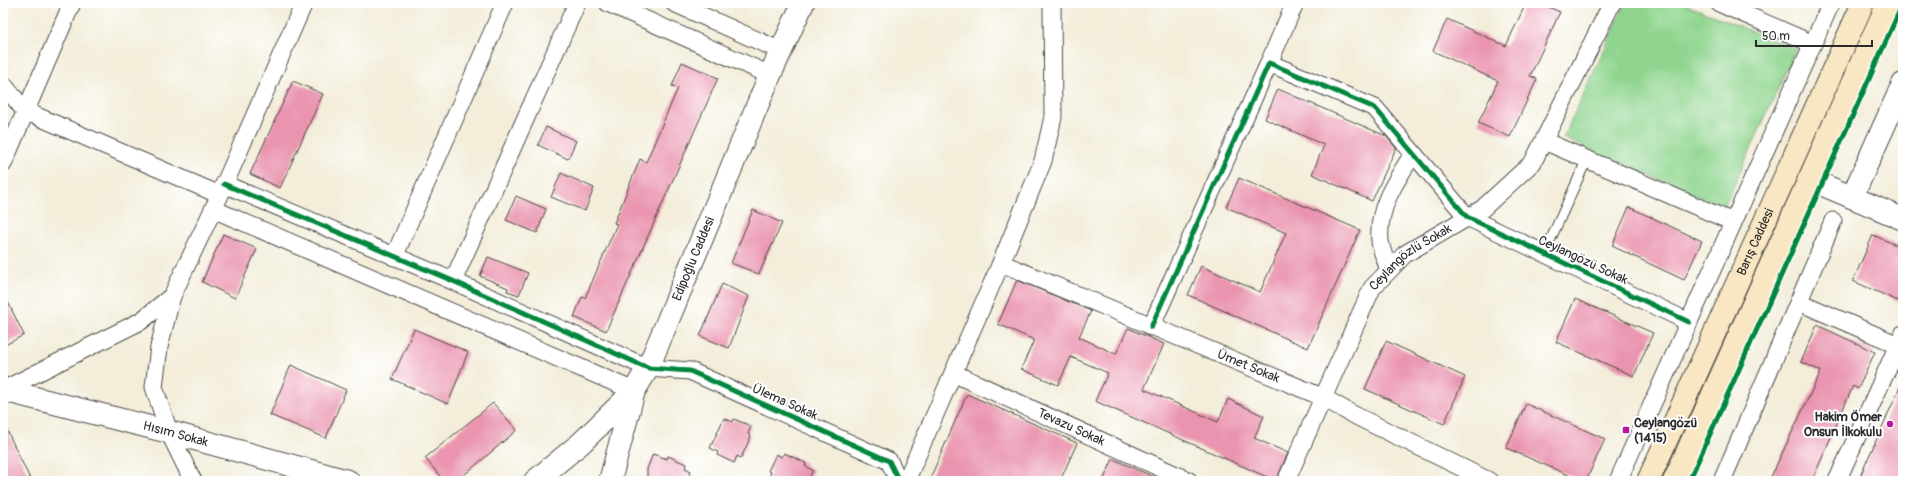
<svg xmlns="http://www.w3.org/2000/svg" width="1906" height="484" viewBox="0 0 1906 484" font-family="Pangolin,sans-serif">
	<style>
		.green { fill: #90d58f; stroke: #5e805d }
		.building { fill: #ea94af }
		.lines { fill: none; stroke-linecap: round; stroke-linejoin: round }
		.service-casing { stroke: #494845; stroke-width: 11 }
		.minor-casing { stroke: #494845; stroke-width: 19 }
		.tertiary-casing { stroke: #494845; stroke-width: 24 }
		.secondary-casing { stroke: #494845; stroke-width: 24 }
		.service { stroke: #fff; stroke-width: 9 }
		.minor { stroke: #fff; stroke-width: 17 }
		.tertiary { stroke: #fff; stroke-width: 22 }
		.secondary { stroke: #f9e7c3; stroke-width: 22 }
		.cycleway-casing { stroke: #fff; stroke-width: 8 }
		.cycleway { stroke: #00873e; stroke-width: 5 }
		.poi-dot { fill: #b5179e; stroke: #fff; stroke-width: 1.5 }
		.labels { text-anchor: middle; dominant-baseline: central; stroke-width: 4; stroke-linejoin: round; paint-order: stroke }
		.street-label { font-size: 13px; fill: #2b2b2b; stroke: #fff }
		.poi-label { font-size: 13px; font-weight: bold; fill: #2b2b2b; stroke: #fff; text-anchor: end }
	</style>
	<rect width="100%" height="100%" fill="#fff"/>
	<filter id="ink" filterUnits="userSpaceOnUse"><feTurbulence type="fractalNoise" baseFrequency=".025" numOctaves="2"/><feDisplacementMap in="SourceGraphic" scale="8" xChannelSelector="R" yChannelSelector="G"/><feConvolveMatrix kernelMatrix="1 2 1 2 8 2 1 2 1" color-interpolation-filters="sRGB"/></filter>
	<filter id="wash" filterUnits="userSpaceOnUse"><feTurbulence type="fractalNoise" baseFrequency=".012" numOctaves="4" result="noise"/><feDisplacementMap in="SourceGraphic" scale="16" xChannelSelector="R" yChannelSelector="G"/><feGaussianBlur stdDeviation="0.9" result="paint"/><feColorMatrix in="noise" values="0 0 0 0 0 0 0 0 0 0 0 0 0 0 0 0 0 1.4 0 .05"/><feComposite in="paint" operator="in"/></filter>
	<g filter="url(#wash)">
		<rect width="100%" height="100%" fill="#f3edd9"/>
		<path class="green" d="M1626 3H1682L1796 49 1724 208 1563 138Z"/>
		<g id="blocks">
			<path class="building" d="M1526 3H1539L1560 12 1530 76 1537 79 1510 137 1478 123 1498 81 1433 51 1447 19 1506 46Z
				M682 62 718 78 606 331 574 317 582 297 585 298 617 224 614 223 640 159 646 162 678 88 672 86Z
				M293 81 323 94 280 188 250 174Z
				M1278 89 1386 136 1396 148 1372 201 1312 174 1324 145 1265 119Z
				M546 127 576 141 568 159 538 145Z
				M561 173 594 188 585 211 551 197Z
				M1239 178 1360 230 1308 348 1188 295 1201 266 1260 292 1286 233 1226 207Z
				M516 196 546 209 537 233 506 220Z
				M1629 207 1702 241 1684 280 1612 246Z
				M753 210 782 223 759 274 731 263Z
				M223 234 257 249 235 298 202 282Z
				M1873 235 1903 248V289L1898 301 1853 281Z
				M488 257 528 273 519 295 507 291 508 288 480 276Z
				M1017 280 1091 311 1079 337 1116 354 1128 328 1164 344 1144 389 1218 422 1228 399 1264 416 1254 438 1288 453 1276 481 1095 401 1108 373 1071 357 1058 385 1021 369 1034 340 998 324Z
				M722 284 749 296 729 348 700 336Z
				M3 292 24 335 3 346Z
				M1575 299 1653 333 1634 376 1556 342Z
				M1817 325 1875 352 1858 389 1853 386 1812 481H1769L1821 371 1801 362Z
				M414 329 468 352 448 404 392 379Z
				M1386 341 1465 377 1444 424 1365 389Z
				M291 365 346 390 326 438 270 415Z
				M1903 380V481H1858Z
				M967 394 1077 443 1060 481H929Z
				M493 403 517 430 457 481H444L425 458Z
				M1526 404 1605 439 1586 481H1582L1506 448Z
				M724 418 733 422 734 419 751 426 748 434 751 436 741 458 737 456 734 463 717 455 718 452 710 448Z
				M3 422 31 481H3Z
				M784 453 806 463 805 466 813 470 808 481H767L771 472 768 471 776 454 782 457Z
				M653 454 667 459 668 456 686 464 685 468 691 471 687 481H655L647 477V469Z
				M1113 459 1163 481H1103Z"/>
		</g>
	</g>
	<g filter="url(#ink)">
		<use href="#blocks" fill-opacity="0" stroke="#494845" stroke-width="1"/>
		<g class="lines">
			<g class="service-casing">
				<path id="service" d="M1544 254 1587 159"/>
			</g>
			<g class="minor-casing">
				<g id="minor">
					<path d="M608 3 770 75"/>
					<path d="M674 3 781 51"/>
					<path d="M1719 3 1813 44"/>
					<path d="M1269 63 1295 3"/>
					<path d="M3 84 25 111 220 195"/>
					<path d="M1544 141 1733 222"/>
					<path d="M3 164 72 3"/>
					<path d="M224 184 453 281 648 368 690 371 889 461 899 481"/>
					<path d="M213 209 634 391"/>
					<path d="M394 257 505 3"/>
					<path id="s1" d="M1001 263 1322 397 1352 414 1489 481"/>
					<path d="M1389 270C1386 261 1381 250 1380 241 1377 207 1396 181 1413 154"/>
					<path d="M453 281 577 3"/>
					<path d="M172 296 159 347 154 387 169 432 193 481"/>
					<path d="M1799 302 1903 347"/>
					<path d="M1151 327 1269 63 1375 108 1467 217 1689 322"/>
					<path id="s2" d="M953 373 1189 481"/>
					<path d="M3 390 141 321 172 296 218 199 304 3"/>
					<path d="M906 481 1001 263 1043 161 1053 117 1052 3"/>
					<path id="s3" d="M1286 481 1372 288 1405 254 1482 209 1533 162 1612 3"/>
					<path d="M1618 481 1831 3"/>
					<path d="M1722 481 1833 221"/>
					<path d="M1837 481 1903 334"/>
				</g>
			</g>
			<g class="tertiary-casing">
				<g id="tertiary">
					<path d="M1809 179 1903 219"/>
					<path d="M1852 197 1903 84"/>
					<path id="s4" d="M3 390 169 432 348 481"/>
					<path id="s5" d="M535 481 581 443 634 391 648 368 770 75 803 3"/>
					<path d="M610 481 634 391"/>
				</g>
			</g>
			<g class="secondary-casing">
				<g id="secondary">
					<path id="s6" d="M1648 481 1863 3"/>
					<path d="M1674 481 1888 3"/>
				</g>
			</g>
			<use href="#service" class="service"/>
			<use href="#minor" class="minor"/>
			<use href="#tertiary" class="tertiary"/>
			<use href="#secondary" class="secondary"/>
			<g class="cycleway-casing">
				<path id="cycleway" d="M224 184 453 281 648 368 690 371 889 461 899 481
					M1151 327 1269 63 1375 108 1467 217 1689 322
					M1689 481 1903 3"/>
			</g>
			<use href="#cycleway" class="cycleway"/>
		</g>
	</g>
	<g class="poi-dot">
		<circle cx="1890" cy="424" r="4"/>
		<rect x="1622" y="426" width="8" height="8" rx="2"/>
	</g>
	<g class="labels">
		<g class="street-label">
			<text stroke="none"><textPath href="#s6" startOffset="262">Barış Caddesi</textPath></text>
			<text stroke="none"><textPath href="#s5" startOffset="279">Edipoğlu Caddesi</textPath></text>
			<text stroke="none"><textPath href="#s3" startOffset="261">Ceylangözlü Sokak</textPath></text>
			<text transform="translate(1583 260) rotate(25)">Ceylangözü Sokak</text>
			<text stroke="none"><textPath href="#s1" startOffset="268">Ümet Sokak</textPath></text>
			<text transform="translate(785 402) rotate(24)">Ülema Sokak</text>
			<text stroke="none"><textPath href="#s2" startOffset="130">Tevazu Sokak</textPath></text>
			<text stroke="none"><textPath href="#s4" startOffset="178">Hısım Sokak</textPath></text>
		</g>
		<g class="poi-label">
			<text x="1882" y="417">Hakim Ömer<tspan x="1882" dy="15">Onsun İlkokulu</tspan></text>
			<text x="1634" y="423" text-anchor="start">Ceylangözü<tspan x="1634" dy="15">(1415)</tspan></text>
		</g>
	</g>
	<rect width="1906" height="484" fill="none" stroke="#fff" stroke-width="16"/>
	<path d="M1756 40v6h116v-6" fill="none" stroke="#2b2b2b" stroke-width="2"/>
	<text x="1762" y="40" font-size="12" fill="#2b2b2b" stroke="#ffffff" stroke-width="3" paint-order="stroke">50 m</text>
</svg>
